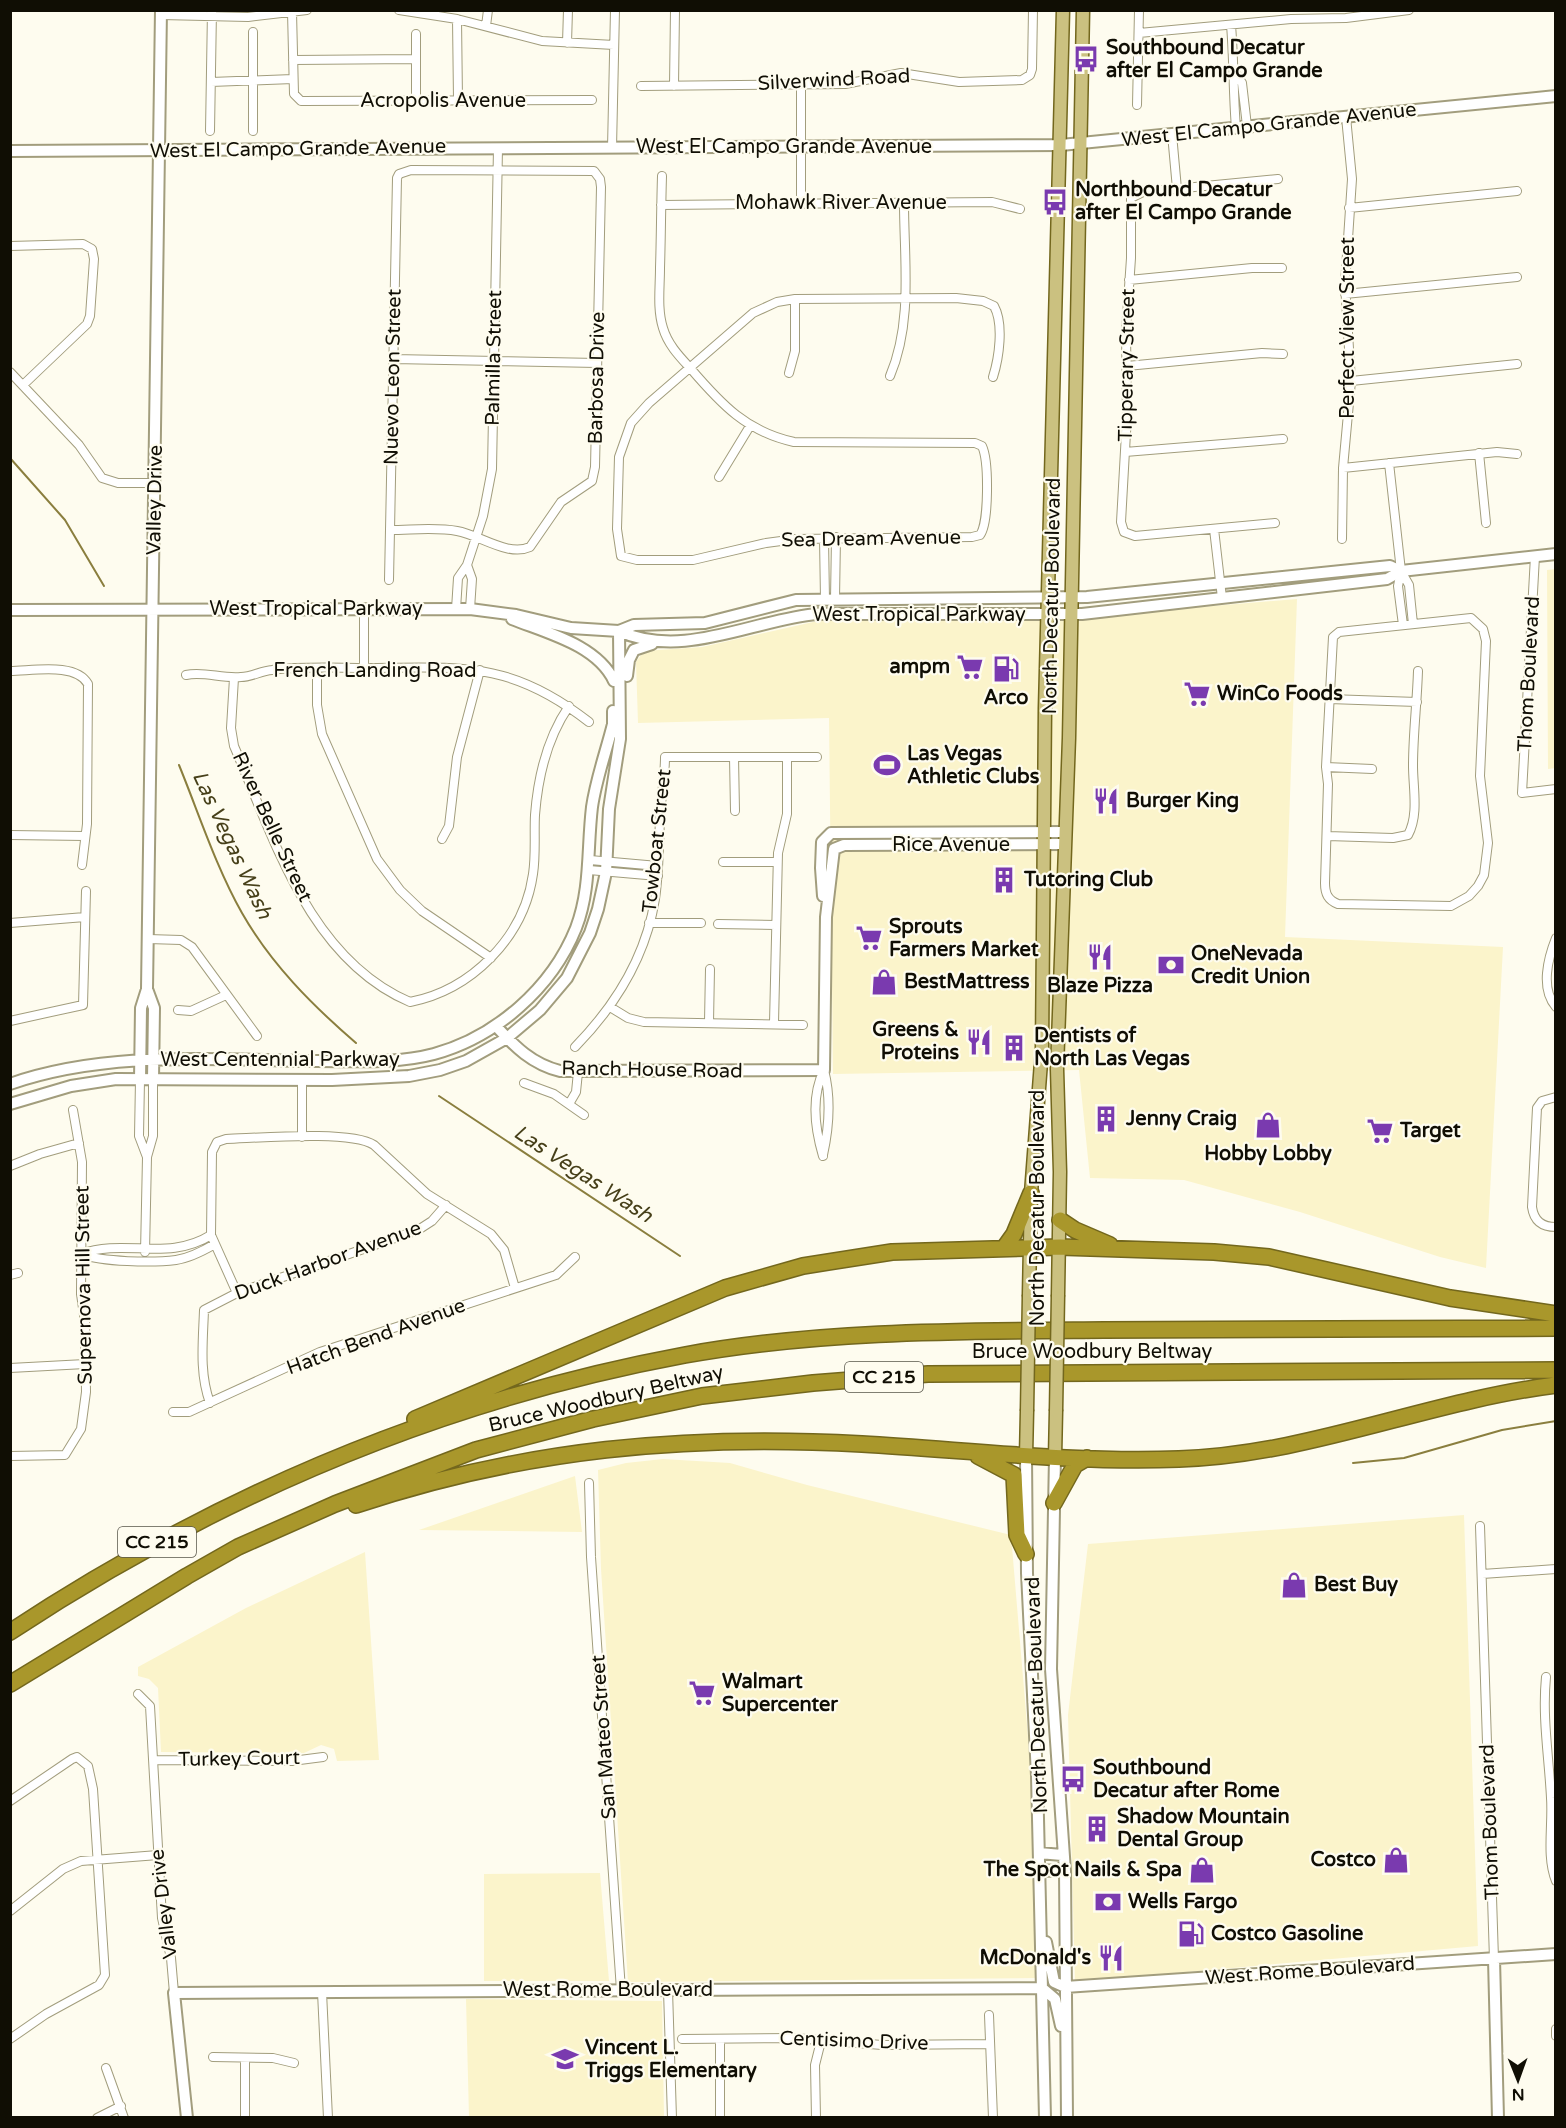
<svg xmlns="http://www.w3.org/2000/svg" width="1566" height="2128" viewBox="0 0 1566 2128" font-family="'Varela Round',sans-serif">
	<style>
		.built { fill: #fbf4cb }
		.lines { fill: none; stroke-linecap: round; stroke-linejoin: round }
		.stream { stroke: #8a7e3e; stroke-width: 2 }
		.street-casing { stroke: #a29d7d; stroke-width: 10 }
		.secondary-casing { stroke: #a29d7d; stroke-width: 14 }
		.primary-casing { stroke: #73671d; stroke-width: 15 }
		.highway-casing { stroke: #73671d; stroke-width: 18 }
		.street { stroke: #fff; stroke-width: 8 }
		.secondary { stroke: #fff; stroke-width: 10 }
		.primary { stroke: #cbc180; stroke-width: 12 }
		.highway { stroke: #a9972b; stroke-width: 15 }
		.primary-bridge-casing { stroke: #73671d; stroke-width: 15; stroke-linecap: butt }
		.primary-bridge { stroke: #cbc180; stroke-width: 12 }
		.labels { text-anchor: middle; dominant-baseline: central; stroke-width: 4.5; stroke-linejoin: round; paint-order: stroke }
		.shield { fill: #fefcef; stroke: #57554a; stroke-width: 1.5 }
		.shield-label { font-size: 18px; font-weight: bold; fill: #100e04 }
		.poi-label { font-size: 20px; font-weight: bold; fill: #100e04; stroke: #fefcef; text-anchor: start }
		.street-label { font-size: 20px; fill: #100e04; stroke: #fefcef }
		.water-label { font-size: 21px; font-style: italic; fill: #47401a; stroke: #fefcef }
	</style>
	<rect width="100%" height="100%" fill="#fefcef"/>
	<path class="built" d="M1555 569 1556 768 1548 769 1547 570Z
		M1297 599 1285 937 1503 947 1486 1268 1440 1257 1300 1212 1184 1180 1090 1178 1079 1070 833 1074 829 718 638 723 636 662 644 651 702 647 822 620H1045Z
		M663 1459 730 1463 807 1485 1011 1535 1032 1784 1037 1978 628 1982 601 1569 598 1470 626 1463Z
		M575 1476 582 1532 419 1530Z
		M1464 1515 1478 1946 1075 1982 1068 1715 1088 1544Z
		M365 1552 379 1760 337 1761 334 1749 321 1745 304 1753 161 1752 158 1688 149 1679 138 1676V1667L246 1608Z
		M600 1873 609 1981H484V1874Z
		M466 1999 662 2001 664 2117H469Z"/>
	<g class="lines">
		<path class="stream" d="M10 458 65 520 104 586
			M179 765C199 814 216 867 242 913 271 964 312 1005 356 1043
			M439 1096 680 1256
			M1353 1463 1404 1458 1502 1430 1556 1421"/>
		<g class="street-casing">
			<path id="street" d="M399 10 457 19 542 41 614 45
				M292 12 294 94 301 101 592 100
				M161 15 248 17 307 10
				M457 19 458 100
				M1231 25C1234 60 1233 92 1236 128
				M486 26 488 10
				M253 32V131
				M1139 33 1291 19 1346 18 1409 10
				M416 34V101
				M567 43 568 10
				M293 60 416 59
				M1235 72 1242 83 1247 126
				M211 82 293 79
				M801 85V204
				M641 86 845 84 901 73 959 82 1022 80 1030 75 1032 69 1033 10
				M674 86 675 10
				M1137 105 1139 10
				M210 131 212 10
				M1172 134 1177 189
				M612 148 615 10
				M662 176C661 207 661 237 660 268 660 288 657 309 663 328 668 345 680 357 691 369 721 404 747 432 794 442L975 443 982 446C989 461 989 523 980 535L972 537 796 539 766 543 693 560H637L621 556 617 529 619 457 631 423 649 403 753 313 777 302 795 299 956 298 983 301 994 306C1004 324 999 358 993 377
				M661 205 992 202 1020 209
				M1349 208 1517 191
				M10 246 83 244 92 249 94 259 90 316 87 324 23 385
				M1129 280 1252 268H1282
				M1345 294 1517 277
				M393 359 597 363
				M1127 366 1262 353 1283 354
				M10 372 79 445 102 478 118 483H155
				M789 373 795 351V299
				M890 376C913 322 904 260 904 203
				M1351 381 1517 364
				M1125 452 1283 439
				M1479 453 1486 523
				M1389 463 1401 571 1398 586 1403 625
				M1343 468 1497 452 1517 454
				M719 477 750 426
				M1275 523 1135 536 1124 532 1121 522 1127 415 1126 331 1131 258V198L1143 192 1278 179
				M1214 529 1222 598
				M824 538 825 600
				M1342 539 1343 468 1351 381 1345 284 1352 179 1346 117
				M1535 556 1522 793 1556 789
				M467 565 472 579 470 609
				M1401 571 1409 585 1413 624
				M389 580 397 178 399 174 411 170 594 171 600 179 601 187 595 467 592 481 561 502 530 547C508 557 480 535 457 531 436 527 412 530 390 530
				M835 599 836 537
				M364 608V668
				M456 609 458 578 467 565 483 516 492 469 498 148
				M1471 618 1483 629 1486 641 1480 776 1488 843 1484 875 1478 886 1469 896 1451 906 1338 904C1328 900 1325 894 1325 883L1328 784 1326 767 1333 637 1339 632Z
				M317 668V705L322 734 377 859 400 890 422 911 491 958
				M10 671C32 671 76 662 88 684L87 824 82 865
				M186 675C204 671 222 679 241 677 251 677 261 671 272 670 303 666 336 668 368 668 462 667 511 661 589 722
				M234 678 231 728 234 746C274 838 309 959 410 1002 471 990 524 938 533 874 536 855 534 834 535 815 538 776 547 738 569 706
				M1329 699 1417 702
				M734 757 735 811
				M1326 767 1372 769
				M10 835 85 836
				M1327 836 1393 838 1408 835C1419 815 1413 788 1413 766 1413 734 1417 703 1418 671
				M442 839 449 826 457 757 480 670
				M590 860 658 866
				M723 862H777
				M589 870 658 876
				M10 923 85 917
				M649 923H701
				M718 924 776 925
				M1556 938C1548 958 1540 989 1556 1007
				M148 939 181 940 192 947 257 1036
				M610 1007 628 1018 644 1022 803 1025
				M178 1010 191 1011 226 995
				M10 1021 83 1005 86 891
				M709 1022 710 969
				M774 1023 778 853 787 814V758
				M575 1047C615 1006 646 956 655 899 659 872 659 844 660 817 661 797 665 778 665 757H817
				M140 1080 139 1136 147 1157
				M302 1080V1137
				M524 1083 554 1094 584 1115
				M1556 1097 1542 1101 1537 1108 1532 1207C1534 1221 1542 1227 1556 1227
				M569 1104 576 1092 578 1072
				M823 1155C829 1128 831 1097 824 1070
				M823 1156C815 1129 811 1096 824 1070
				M10 1166 40 1154 79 1143
				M211 1235C168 1262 125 1238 81 1254 102 1262 153 1263 176 1260 190 1258 203 1251 215 1244
				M145 1252 147 1157 153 1136V1080
				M10 1275 18 1273
				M237 1293 211 1235 212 1152 217 1142 226 1139C258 1138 351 1130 374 1145L427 1194 491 1234 504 1250 515 1288
				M10 1368 85 1364
				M210 1403C199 1373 203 1341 204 1310L237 1293 418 1230 432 1221 446 1205
				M173 1412H189L320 1352 556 1275 575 1257
				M10 1456 65 1455 81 1429 86 1392 85 1322 81 1294 82 1162 73 1110
				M589 1483 591 1557 621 1990
				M1480 1526 1494 1959
				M1482 1574 1556 1569
				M1546 1677C1542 1718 1549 1757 1551 1798 1553 1824 1546 1857 1556 1881
				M138 1694 150 1706 162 1918 171 1958 174 1993
				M154 1760 292 1761 323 1757
				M10 1801 72 1759 77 1757 88 1766 93 1789 105 1975 99 1985 46 2014 10 2039
				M10 1911 63 1869 81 1861 158 1855
				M668 1990 672 2118
				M322 1992 328 2118
				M989 2015 993 2118
				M1556 2029V2036
				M682 2039 794 2038 882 2045 989 2044
				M213 2057 273 2058 294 2063
				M106 2068 124 2118
				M97 2118 121 2106
				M245 2118V2058
				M720 2118V2039
				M816 2118 815 2065 821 2041"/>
		</g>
		<g class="secondary-casing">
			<path id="secondary" d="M10 151 1061 145 1556 96
				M10 610 470 609 516 615 571 628 619 631 634 625 705 623 796 600 1087 597 1390 566 1401 571
				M512 619C547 633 597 645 614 681
				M619 631C683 660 752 620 817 614H1082L1387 579 1401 571 1556 554
				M627 676 629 660 634 650 652 644
				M823 896 821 868 822 842 831 833 1066 832
				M147 989 154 1008 153 1080
				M496 1026C515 1047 532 1064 560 1071L824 1070 826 917 834 849 844 845 1064 844
				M140 1080 141 1008 147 989 161 10
				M10 1084C108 1050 215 1060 317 1061 356 1061 396 1064 434 1054 496 1037 552 988 576 928 591 889 587 849 592 807 596 779 606 752 613 724V711
				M10 1104 71 1086 116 1079 332 1080 409 1076 440 1070 466 1061 507 1038 540 1010 567 978 590 933 598 909 606 872 609 809 620 739 619 631
				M1026 1456 1027 1573 1037 1776 1045 2118
				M1055 1457 1051 1669 1065 1871 1067 2118
				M1039 1853 1062 1855
				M1039 1870 1065 1871
				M1046 1942 1054 1982 1065 1987 1556 1954
				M1494 1959 1498 2118
				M1042 1988 1055 1999 1061 2026
				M187 2118 174 1993 1042 1988"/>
		</g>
		<g class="primary-casing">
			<path id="primary" d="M1029 1295 1031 1193 1042 1049 1045 708 1063 10
				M1058 1295 1060 1172 1057 1069 1069 738 1083 10
				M1026 1456 1027 1411
				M1055 1457 1056 1411"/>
		</g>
		<g class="highway-casing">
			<path id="highway" d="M1060 1220 1075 1230 1110 1245
				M1004 1248 1014 1234 1031 1193
				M415 1419 725 1288 803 1266 892 1252 1060 1247 1214 1252 1269 1257 1450 1298 1556 1314
				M978 1456 1014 1475 1017 1535 1026 1554
				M1054 1503 1075 1465 1087 1458
				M356 1505C523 1449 687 1434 862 1444 967 1450 1073 1463 1179 1459 1308 1455 1428 1401 1556 1385
				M10 1632C216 1496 442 1400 685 1355 823 1330 964 1331 1104 1330 1254 1330 1405 1329 1556 1328
				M10 1684 187 1576 238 1547 335 1504 476 1450 593 1419 702 1396 813 1383 928 1374 1556 1370"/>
		</g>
		<use href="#street" class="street"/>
		<use href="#secondary" class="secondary"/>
		<use href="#primary" class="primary"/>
		<use href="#highway" class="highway"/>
		<g class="primary-bridge-casing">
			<path id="primary-bridge" d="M1027 1411 1029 1295
				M1056 1411 1058 1295"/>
		</g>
		<use href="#primary-bridge" class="primary-bridge"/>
	</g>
	<defs>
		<g id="bus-bare" transform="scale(2.07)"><path d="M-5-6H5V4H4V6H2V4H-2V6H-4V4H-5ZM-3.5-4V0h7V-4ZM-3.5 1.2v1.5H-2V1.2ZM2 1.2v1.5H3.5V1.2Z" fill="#7a3aaf" stroke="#fefcef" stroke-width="2.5" paint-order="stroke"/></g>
		<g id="supermarket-bare" transform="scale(2.07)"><path d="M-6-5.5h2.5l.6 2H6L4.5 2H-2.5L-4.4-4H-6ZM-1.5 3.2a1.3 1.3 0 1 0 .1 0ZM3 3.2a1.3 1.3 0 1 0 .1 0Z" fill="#7a3aaf" stroke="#fefcef" stroke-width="2.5" paint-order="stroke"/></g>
		<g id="fuel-bare" transform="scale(2.07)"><path d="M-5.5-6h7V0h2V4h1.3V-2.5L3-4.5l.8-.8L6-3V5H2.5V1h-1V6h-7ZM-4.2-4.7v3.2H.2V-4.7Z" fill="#7a3aaf" stroke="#fefcef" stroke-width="2.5" paint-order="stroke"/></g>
		<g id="stadium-bare" transform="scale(2.07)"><path d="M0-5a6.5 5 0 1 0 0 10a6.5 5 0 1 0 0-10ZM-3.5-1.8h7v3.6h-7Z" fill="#7a3aaf" stroke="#fefcef" stroke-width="2.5" paint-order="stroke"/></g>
		<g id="restaurant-bare" transform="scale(2.07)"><path d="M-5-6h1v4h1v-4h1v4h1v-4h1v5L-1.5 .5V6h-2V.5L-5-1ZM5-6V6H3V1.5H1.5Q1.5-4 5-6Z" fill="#7a3aaf" stroke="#fefcef" stroke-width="2.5" paint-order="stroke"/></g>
		<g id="building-bare" transform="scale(2.07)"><path d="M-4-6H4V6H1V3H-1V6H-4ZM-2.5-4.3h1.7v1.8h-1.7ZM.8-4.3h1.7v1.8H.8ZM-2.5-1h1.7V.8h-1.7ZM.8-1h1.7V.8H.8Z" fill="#7a3aaf" stroke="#fefcef" stroke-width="2.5" paint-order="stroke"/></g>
		<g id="bank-bare" transform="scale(2.07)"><path d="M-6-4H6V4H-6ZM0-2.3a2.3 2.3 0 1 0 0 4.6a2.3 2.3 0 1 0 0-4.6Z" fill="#7a3aaf" stroke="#fefcef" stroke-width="2.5" paint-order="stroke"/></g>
		<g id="shop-bare" transform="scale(2.07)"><path d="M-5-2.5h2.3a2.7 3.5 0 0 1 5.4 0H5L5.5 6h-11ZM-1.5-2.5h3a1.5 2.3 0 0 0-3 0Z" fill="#7a3aaf" stroke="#fefcef" stroke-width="2.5" paint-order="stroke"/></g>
		<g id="school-bare" transform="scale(2.07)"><path d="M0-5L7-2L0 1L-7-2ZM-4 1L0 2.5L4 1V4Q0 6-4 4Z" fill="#7a3aaf" stroke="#fefcef" stroke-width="2.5" paint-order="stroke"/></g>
	</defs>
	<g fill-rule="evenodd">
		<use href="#bus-bare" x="1086" y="59"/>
		<use href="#bus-bare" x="1055" y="202"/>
		<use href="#supermarket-bare" x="970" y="667"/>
		<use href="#fuel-bare" x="1006" y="669"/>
		<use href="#supermarket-bare" x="1197" y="694"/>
		<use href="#stadium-bare" x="887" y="765"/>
		<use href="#restaurant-bare" x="1106" y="801"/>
		<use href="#building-bare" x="1004" y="880"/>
		<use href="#supermarket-bare" x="869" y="938"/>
		<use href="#restaurant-bare" x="1100" y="957"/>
		<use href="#bank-bare" x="1171" y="965"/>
		<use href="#shop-bare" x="884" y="982"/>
		<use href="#restaurant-bare" x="979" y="1042"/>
		<use href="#building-bare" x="1014" y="1048"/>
		<use href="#building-bare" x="1106" y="1119"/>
		<use href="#shop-bare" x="1268" y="1125"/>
		<use href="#supermarket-bare" x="1380" y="1131"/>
		<use href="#shop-bare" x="1294" y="1585"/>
		<use href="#supermarket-bare" x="702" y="1693"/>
		<use href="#bus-bare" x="1073" y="1779"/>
		<use href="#building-bare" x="1097" y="1829"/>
		<use href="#shop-bare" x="1396" y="1860"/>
		<use href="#shop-bare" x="1202" y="1870"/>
		<use href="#bank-bare" x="1108" y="1902"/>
		<use href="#fuel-bare" x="1191" y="1934"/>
		<use href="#restaurant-bare" x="1111" y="1958"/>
		<use href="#school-bare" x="565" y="2059"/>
	</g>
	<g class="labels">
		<g class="shield">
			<rect x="845" y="1362" width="78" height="30" rx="4.5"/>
			<rect x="118" y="1527" width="78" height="30" rx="4.5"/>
		</g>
		<g class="shield-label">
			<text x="884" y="1377">CC 215</text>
			<text x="157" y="1542">CC 215</text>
		</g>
		<g class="poi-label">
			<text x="1106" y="48">Southbound Decatur<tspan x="1106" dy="23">after El Campo Grande</tspan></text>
			<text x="1075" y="190">Northbound Decatur<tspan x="1075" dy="23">after El Campo Grande</tspan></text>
			<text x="950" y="667" text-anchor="end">ampm</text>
			<text x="1217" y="694">WinCo Foods</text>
			<text x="1006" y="698" text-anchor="middle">Arco</text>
			<text x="907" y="754">Las Vegas<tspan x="907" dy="23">Athletic Clubs</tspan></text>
			<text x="1126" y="801">Burger King</text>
			<text x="1024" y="880">Tutoring Club</text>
			<text x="889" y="927">Sprouts<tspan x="889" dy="23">Farmers Market</tspan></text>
			<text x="1191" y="954">OneNevada<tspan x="1191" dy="23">Credit Union</tspan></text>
			<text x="904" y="982">BestMattress</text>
			<text x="1100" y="986" text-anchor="middle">Blaze Pizza</text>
			<text x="959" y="1030" text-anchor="end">Greens &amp;<tspan x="959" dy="23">Proteins</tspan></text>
			<text x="1034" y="1036">Dentists of<tspan x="1034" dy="23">North Las Vegas</tspan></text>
			<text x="1126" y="1119">Jenny Craig</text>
			<text x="1400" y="1131">Target</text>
			<text x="1268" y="1154" text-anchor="middle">Hobby Lobby</text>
			<text x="1314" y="1585">Best Buy</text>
			<text x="722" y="1682">Walmart<tspan x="722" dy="23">Supercenter</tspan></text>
			<text x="1093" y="1768">Southbound<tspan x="1093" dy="23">Decatur after Rome</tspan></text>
			<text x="1117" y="1817">Shadow Mountain<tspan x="1117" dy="23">Dental Group</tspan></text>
			<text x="1376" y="1860" text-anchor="end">Costco</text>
			<text x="1182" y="1870" text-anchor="end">The Spot Nails &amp; Spa</text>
			<text x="1128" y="1902">Wells Fargo</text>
			<text x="1211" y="1934">Costco Gasoline</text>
			<text x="1091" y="1958" text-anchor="end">McDonald's</text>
			<text x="585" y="2048">Vincent L.<tspan x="585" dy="23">Triggs Elementary</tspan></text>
		</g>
		<g class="street-label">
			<text transform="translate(834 80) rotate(-3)">Silverwind Road</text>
			<text x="443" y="101">Acropolis Avenue</text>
			<text transform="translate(1269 125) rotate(-6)">West El Campo Grande Avenue</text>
			<text x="784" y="147">West El Campo Grande Avenue</text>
			<text transform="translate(298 149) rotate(-1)">West El Campo Grande Avenue</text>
			<text x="841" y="203">Mohawk River Avenue</text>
			<text transform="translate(1348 328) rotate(-90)">Perfect View Street</text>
			<text transform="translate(494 358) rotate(-89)">Palmilla Street</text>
			<text transform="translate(1127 365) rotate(-89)">Tipperary Street</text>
			<text transform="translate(393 377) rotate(-89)">Nuevo Leon Street</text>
			<text transform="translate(597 378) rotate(-89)">Barbosa Drive</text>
			<text transform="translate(155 500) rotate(-89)">Valley Drive</text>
			<text transform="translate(871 539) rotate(-1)">Sea Dream Avenue</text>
			<text transform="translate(1052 596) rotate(-89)">North Decatur Boulevard</text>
			<text x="316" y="609">West Tropical Parkway</text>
			<text x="919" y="615">West Tropical Parkway</text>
			<text x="375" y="671">French Landing Road</text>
			<text transform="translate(1529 674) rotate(-87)">Thom Boulevard</text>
			<text transform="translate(272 827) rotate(65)">River Belle Street</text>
			<text transform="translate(657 841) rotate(-84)">Towboat Street</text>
			<text x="951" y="845">Rice Avenue</text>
			<text x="280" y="1060">West Centennial Parkway</text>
			<text transform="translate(652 1070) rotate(1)">Ranch House Road</text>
			<text transform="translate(1038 1208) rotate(-90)">North Decatur Boulevard</text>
			<text transform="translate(328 1261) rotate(-20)">Duck Harbor Avenue</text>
			<text transform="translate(84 1285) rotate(-91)">Supernova Hill Street</text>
			<text transform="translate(376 1337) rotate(-20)">Hatch Bend Avenue</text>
			<text x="1092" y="1352">Bruce Woodbury Beltway</text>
			<text transform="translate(606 1399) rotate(-13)">Bruce Woodbury Beltway</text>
			<text transform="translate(1037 1695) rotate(-92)">North Decatur Boulevard</text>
			<text transform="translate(604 1737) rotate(-94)">San Mateo Street</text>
			<text transform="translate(239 1759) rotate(-1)">Turkey Court</text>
			<text transform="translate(1490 1822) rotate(-92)">Thom Boulevard</text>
			<text transform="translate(164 1904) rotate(-97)">Valley Drive</text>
			<text transform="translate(1310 1971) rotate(-4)">West Rome Boulevard</text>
			<text x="608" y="1990">West Rome Boulevard</text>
			<text transform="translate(854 2041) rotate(2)">Centisimo Drive</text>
		</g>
		<g class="water-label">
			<text transform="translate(232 845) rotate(65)">Las Vegas Wash</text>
			<text transform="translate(583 1174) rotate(33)">Las Vegas Wash</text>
		</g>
	</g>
	<rect width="1566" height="2128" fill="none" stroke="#100e04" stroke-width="24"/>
	<g transform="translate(1518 2080) rotate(179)" stroke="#fefcef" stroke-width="4.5" paint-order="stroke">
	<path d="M0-4.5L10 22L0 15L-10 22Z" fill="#100e04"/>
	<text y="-9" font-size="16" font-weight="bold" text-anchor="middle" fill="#100e04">N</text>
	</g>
</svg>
